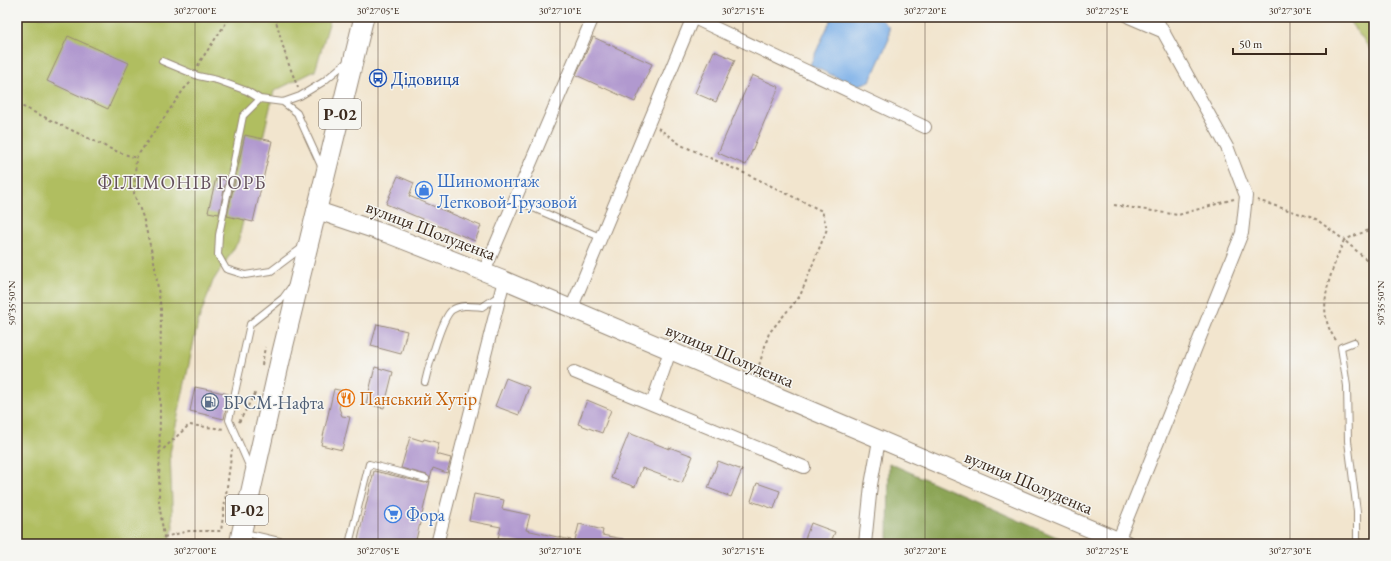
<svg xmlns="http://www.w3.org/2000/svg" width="1391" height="561" viewBox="0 0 1391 561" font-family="'EB Garamond',serif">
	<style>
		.green { fill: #b0be61; stroke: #767440 }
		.forest { fill: #8ca557; stroke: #64683a }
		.water { fill: #7aafe8; stroke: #5a6c83 }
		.building { fill: #b199cf }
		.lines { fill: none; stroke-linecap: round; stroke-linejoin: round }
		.service-casing { stroke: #968876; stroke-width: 8 }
		.minor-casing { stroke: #968876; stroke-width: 14 }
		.secondary-casing { stroke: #968876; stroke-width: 19 }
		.primary-casing { stroke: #968876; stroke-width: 21 }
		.path { stroke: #968876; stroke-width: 2; stroke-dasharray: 3 3; stroke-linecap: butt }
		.service { stroke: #fff; stroke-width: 6 }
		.minor { stroke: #fff; stroke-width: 12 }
		.secondary { stroke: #fff; stroke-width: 17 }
		.primary { stroke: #fff; stroke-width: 19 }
		.ticks { fill: none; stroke: #3b2a1e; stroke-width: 1; stroke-opacity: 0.45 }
		.labels { text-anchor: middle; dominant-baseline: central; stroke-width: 3; stroke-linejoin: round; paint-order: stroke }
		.shield { fill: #f6f6f2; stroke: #73675e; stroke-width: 1 }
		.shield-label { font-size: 17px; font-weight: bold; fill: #3b2a1e }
		.transit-label { font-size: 18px; fill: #164399; stroke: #f6f6f2; text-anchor: start }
		.shop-label { font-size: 18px; fill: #366cbe; stroke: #f6f6f2; text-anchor: start }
		.street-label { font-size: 18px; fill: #3b2a1e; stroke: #f6f6f2 }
		.food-label { font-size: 18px; fill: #c56008; stroke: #f6f6f2; text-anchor: start }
		.service-label { font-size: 18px; fill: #4e5e75; stroke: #f6f6f2; text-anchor: start }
		.neighbourhood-label { font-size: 19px; letter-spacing: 1px; fill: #64515c; stroke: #f6f6f2 }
		.neatline { fill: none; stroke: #3b2a1e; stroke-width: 1.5 }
		.ticks-label { font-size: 10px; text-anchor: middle; fill: #3b2a1e }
	</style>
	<rect width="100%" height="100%" fill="#f6f6f2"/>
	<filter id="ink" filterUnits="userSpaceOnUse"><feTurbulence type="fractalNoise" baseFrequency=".025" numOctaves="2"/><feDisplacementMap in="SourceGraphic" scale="8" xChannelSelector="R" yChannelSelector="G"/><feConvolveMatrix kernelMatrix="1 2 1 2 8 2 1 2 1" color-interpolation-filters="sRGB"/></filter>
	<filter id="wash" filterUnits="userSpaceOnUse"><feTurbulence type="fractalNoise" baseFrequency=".012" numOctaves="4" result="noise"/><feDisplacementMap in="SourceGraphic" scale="16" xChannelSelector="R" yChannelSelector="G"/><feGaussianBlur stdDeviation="0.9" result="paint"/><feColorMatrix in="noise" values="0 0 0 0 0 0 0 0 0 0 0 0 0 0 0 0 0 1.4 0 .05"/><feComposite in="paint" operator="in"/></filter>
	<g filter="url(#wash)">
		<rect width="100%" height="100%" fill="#f2e5ce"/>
		<path class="green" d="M17 17H331L315 71 274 91 238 242 213 281 198 322 170 453 173 529 169 544H17Z
			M1346 17H1374V54Z"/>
		<path class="forest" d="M889 463 1072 544H888Z"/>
		<path class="water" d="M832 17H875L881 19 889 27V39L870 81 856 86 810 65Z"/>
		<g id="blocks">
			<path class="building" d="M68 36 129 63 108 109 47 81Z
				M593 37 652 64 635 102 576 75Z
				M714 51 735 60 716 102 695 93Z
				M752 75 779 87 746 165 718 153Z
				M245 135 272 141 253 222 227 216Z
				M398 176 414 183 409 196 481 226 475 241 386 204Z
				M216 178 226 180 219 214 208 212Z
				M377 324 407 331 401 354 371 346Z
				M375 367 393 372 384 408 366 404Z
				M506 378 529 387 519 415 495 406Z
				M195 387 229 394 224 419 190 411Z
				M334 389 343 391 339 408 342 416 350 417 342 450 321 445Z
				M587 400 611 410 602 433 578 424Z
				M629 433 669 449V447L693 456 682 483 642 468 635 487 611 478Z
				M410 437 423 441 424 439 439 443 436 454 451 458 447 473 433 468 430 479 427 475 401 468Z
				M718 461 742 470 731 497 708 488Z
				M374 471 425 483 430 481 415 544H357Z
				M757 483 780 491 774 509 751 501Z
				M474 494 504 500 502 509 530 515 526 530 571 540V544H523L498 538 501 527 469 521Z
				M811 523 835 532 830 544H803Z
				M579 524 603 530 602 535 623 539 622 544H574Z"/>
		</g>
	</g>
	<g filter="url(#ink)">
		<use href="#blocks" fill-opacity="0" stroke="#968876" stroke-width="1"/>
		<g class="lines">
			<g class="service-casing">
				<path id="service" d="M162 61 198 76 217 80 247 91 260 99 283 102 300 96 323 82 348 61
					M260 99 243 116 219 235 218 255 226 269 245 275 271 271 303 247
					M283 102 297 113 322 168
					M515 200 600 237
					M1354 342 1341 347 1347 386 1348 441 1357 512V544
					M425 382C428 369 442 317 452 310 461 304 471 306 482 307L494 299 499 296
					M250 468 229 420 250 324 283 298 291 287
					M245 533 292 544
					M349 544 369 464 426 479"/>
			</g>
			<g class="minor-casing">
				<path id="minor" d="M692 17 925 127
					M1129 17 1164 32
					M484 272 593 17
					M571 309 693 17
					M574 372 804 467
					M652 404 670 351
					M1118 541 1242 233 1246 196 1228 149 1155 17
					M437 544 504 280
					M865 544 871 485 879 440"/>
			</g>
			<g class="secondary-casing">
				<path id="secondary" d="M316 210 390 235 504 280 1126 544"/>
			</g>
			<g class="primary-casing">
				<path id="primary" d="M239 544 282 352 364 17"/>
			</g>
			<path class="path" d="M275 17 286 57 298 88
				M198 66 199 63 230 17
				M17 104 113 150 136 158
				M658 128 681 145 755 178 822 211 827 229 800 296 769 333 757 372
				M1257 200 1316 219 1344 240 1374 228
				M1114 205 1178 215 1234 199
				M1336 340C1313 311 1332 270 1344 240L1374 266
				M262 365 265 347
				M239 422 256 392
				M159 453 189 425 224 429
				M164 537 189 531H221L232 450
				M162 544 164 537 159 502 161 309 154 261 143 217 134 194 136 158 184 89 191 82"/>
			<use href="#service" class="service"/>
			<use href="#minor" class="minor"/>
			<use href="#secondary" class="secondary"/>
			<use href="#primary" class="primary"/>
		</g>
	</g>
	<path class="ticks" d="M195 17V544M378 17V544M560 17V544M743 17V544M925 17V544M1107 17V544M1290 17V544M17 303H1374"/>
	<defs>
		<g id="bus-ring" transform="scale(0.9)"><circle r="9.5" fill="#f6f6f2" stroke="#1a4fb4" stroke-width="1.5"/><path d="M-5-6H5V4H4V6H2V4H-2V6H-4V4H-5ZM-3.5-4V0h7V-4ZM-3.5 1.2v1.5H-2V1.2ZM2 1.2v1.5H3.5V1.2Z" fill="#1a4fb4"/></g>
		<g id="shop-ring" transform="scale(0.9)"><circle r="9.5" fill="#f6f6f2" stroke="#3f7fe0" stroke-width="1.5"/><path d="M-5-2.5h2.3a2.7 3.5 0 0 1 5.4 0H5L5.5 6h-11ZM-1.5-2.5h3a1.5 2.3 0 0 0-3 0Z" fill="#3f7fe0"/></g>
		<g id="restaurant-ring" transform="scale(0.9)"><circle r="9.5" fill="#f6f6f2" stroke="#e8710a" stroke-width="1.5"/><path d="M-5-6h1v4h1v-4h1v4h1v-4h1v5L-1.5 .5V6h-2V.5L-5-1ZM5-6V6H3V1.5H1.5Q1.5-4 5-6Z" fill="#e8710a"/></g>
		<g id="fuel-ring" transform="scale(0.9)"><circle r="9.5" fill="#f6f6f2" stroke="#5c6f8a" stroke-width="1.5"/><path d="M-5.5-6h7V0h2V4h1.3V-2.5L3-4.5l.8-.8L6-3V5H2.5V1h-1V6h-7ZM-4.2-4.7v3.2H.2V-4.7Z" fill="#5c6f8a"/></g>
		<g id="supermarket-ring" transform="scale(0.9)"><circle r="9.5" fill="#f6f6f2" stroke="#3f7fe0" stroke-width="1.5"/><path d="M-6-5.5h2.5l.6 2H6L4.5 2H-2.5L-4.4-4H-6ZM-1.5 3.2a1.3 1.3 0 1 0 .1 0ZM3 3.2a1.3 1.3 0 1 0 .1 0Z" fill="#3f7fe0"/></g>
	</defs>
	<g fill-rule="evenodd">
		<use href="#bus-ring" x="378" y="78"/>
		<use href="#shop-ring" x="424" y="190"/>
		<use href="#restaurant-ring" x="346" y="398"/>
		<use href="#fuel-ring" x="210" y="402"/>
		<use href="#supermarket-ring" x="393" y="514"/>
	</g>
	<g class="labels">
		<g class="shield">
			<rect x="319" y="99" width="42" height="30" rx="3"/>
			<rect x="226" y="495" width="42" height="30" rx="3"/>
		</g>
		<g class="shield-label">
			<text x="340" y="114">Р-02</text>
			<text x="247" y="510">Р-02</text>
		</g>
		<g class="transit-label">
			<text x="391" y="78">Дідовиця</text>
		</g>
		<g class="shop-label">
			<text x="437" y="180">Шиномонтаж<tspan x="437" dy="21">Легковой-Грузовой</tspan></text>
			<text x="406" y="514">Фора</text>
		</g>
		<g class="street-label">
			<text transform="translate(431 230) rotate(21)">вулиця Шолуденка</text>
			<text transform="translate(730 355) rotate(23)">вулиця Шолуденка</text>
			<text transform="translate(1029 482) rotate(23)">вулиця Шолуденка</text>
		</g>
		<g class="food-label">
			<text x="359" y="398">Панський Хутір</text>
		</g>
		<g class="service-label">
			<text x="223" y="402">БРСМ-Нафта</text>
		</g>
		<g class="neighbourhood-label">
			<text x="182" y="182">ФІЛІМОНІВ ГОРБ</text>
		</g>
	</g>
	<rect width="1391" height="561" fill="none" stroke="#f6f6f2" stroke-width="44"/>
	<path d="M1233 48v6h93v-6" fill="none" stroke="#3b2a1e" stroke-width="2"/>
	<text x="1239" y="48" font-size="12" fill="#3b2a1e" stroke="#f6f6f2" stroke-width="3" paint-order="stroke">50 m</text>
	<rect x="22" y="22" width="1347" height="517" class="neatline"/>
	<g class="ticks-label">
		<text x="195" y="14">30°27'00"E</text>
		<text x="378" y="14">30°27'05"E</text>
		<text x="560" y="14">30°27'10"E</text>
		<text x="743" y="14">30°27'15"E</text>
		<text x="925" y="14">30°27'20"E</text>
		<text x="1107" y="14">30°27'25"E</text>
		<text x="1290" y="14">30°27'30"E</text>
		<text transform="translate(11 303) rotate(-90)" y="4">50°35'50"N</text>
		<text transform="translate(1380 303) rotate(-90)" y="4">50°35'50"N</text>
		<text x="195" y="554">30°27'00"E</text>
		<text x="378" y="554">30°27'05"E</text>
		<text x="560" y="554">30°27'10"E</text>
		<text x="743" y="554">30°27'15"E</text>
		<text x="925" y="554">30°27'20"E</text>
		<text x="1107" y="554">30°27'25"E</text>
		<text x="1290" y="554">30°27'30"E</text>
	</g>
</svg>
